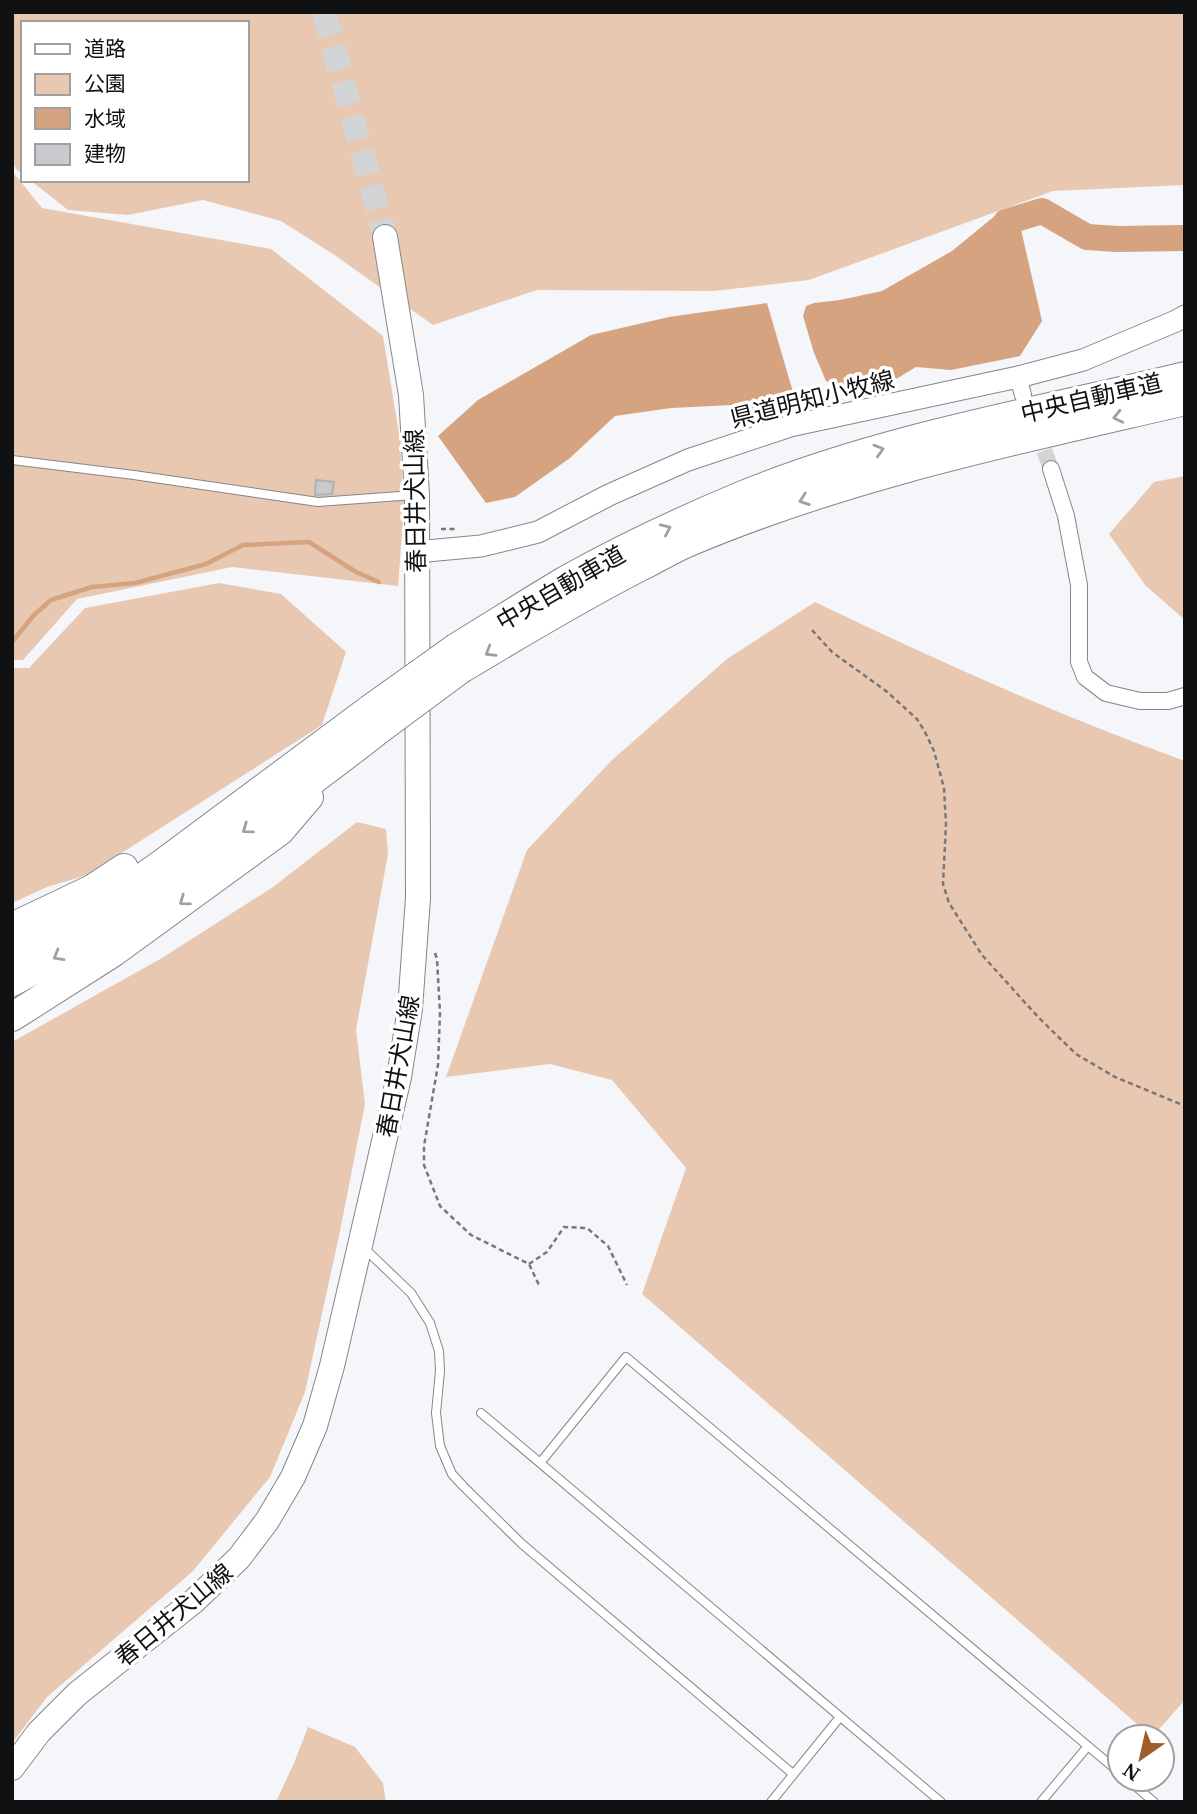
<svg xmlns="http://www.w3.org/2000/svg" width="1197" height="1814" viewBox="0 0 1197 1814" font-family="'Noto Serif','Noto Sans JP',serif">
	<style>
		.green { fill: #e9c8b1 }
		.water { fill: #d5a380 }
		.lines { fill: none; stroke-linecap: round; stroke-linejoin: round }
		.stream { stroke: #d5a380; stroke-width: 4.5 }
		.river { stroke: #d5a380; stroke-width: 26 }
		.building { fill: #c8cacd; stroke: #aeb0b2; stroke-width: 2 }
		.street-tunnel { stroke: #d2d4d6; stroke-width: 16; stroke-dasharray: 16 8; stroke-linecap: butt }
		.primary-tunnel { stroke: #d2d4d6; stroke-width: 24; stroke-dasharray: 24 12; stroke-linecap: butt }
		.lane-casing { stroke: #848688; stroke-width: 10 }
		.street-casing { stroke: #848688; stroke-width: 18 }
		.secondary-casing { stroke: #848688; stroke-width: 23 }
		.primary-casing { stroke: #848688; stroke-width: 26 }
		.highway-casing { stroke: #848688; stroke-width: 30 }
		.path { stroke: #77787a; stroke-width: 2.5; stroke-dasharray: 5 3.5; stroke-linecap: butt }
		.lane { stroke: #fff; stroke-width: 8 }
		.street { stroke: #fff; stroke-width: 16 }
		.secondary { stroke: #fff; stroke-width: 21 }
		.primary { stroke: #fff; stroke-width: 24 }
		.highway { stroke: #fff; stroke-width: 28 }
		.highway-bridge-casing { stroke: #848688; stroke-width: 30; stroke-linecap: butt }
		.highway-bridge { stroke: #fff; stroke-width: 28 }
		.oneway { stroke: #9fa0a0 }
		.labels { text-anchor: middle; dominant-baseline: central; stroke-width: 7; stroke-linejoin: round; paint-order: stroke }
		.street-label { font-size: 24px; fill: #101112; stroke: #fff }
	</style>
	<rect width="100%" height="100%" fill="#f4f6f9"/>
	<path class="green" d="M12 12H1185V185L1053 191 809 280 714 291 537 290 433 325 333 254 281 221 203 200 128 215 68 210 30 180H247V23H23V174L17 170 12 162Z
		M12 171 42 208 271 249 383 336 400 439 404 507 398 586 232 567 77 599 23 660H12Z
		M1185 476V620L1146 586 1109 534 1154 482Z
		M219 583 281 594 346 652 322 725 87 875 47 887 12 903V668H29L85 608Z
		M815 602C936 660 1059 716 1185 761V1700L1152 1737 642 1294 686 1168 612 1080 550 1064 446 1077 527 850 611 761 727 659Z
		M357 822 386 829 388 854 356 1030 365 1104 340 1231 305 1392 270 1477 193 1571 47 1697 12 1743V1042L162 958 273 887Z
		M308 1727 355 1747 383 1783 386 1802H276L294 1763Z"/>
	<path class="water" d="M1017 212 1042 321 1020 356 951 370 916 367 891 382 883 385H858L842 388 826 381 814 353 803 316 806 306 814 303 840 300 882 291 952 251 996 215Z
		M767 303 795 399 755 410 732 405 671 408 615 416 570 458 515 497 486 503 438 436 478 400 591 335 669 317Z"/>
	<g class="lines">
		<path class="stream" d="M12 642 34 615 51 600 92 587 135 583 206 564 243 545 309 542 356 572 379 582"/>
		<path class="river" d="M1006 222 1042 211 1087 237 1117 239 1185 238"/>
	</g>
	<path class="building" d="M316 480 334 482 332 494 315 495Z"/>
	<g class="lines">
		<path class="street-tunnel" d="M1036 428 1051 469"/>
		<path class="primary-tunnel" d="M324 12 385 237"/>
		<g class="lane-casing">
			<path id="lane" d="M12 460 134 475 318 502 414 495
				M363 1247 411 1293 430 1323 439 1351 440 1371 436 1413 440 1446 452 1474 464 1487 522 1544 793 1774
				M481 1413 941 1802
				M540 1463 626 1357 1120 1773
				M1127 1779 1154 1802
				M771 1802 840 1717
				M1041 1802 1088 1746"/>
		</g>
		<g class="street-casing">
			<path id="street" d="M1018 377 1023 395
				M1051 469 1066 516 1079 585V662L1085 677 1106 693 1140 701H1168L1185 696"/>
		</g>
		<g class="secondary-casing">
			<path id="secondary" d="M416 552 481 546 538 532 609 495 688 460 790 426 1018 377 1083 360 1176 321 1185 316"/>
		</g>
		<g class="primary-casing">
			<path id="primary" d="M12 1768 39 1732 77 1694 194 1601 239 1558 267 1521 293 1477 315 1426 332 1366 399 1077 410 1009 418 898 417 495 411 395 385 237"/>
		</g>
		<g class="highway-casing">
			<path id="highway" d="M457 647C493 625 529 602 566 580 623 548 683 520 743 495 885 437 1037 412 1185 376
				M461 669C520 634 579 598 640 567 656 559 671 550 687 543 847 475 1017 440 1185 401
				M12 927 92 889 124 868
				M12 958 90 914 160 865 370 709
				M12 982C91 941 164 890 235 838 284 802 333 766 380 729
				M12 1017 114 952 280 831 309 797"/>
		</g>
		<path class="path" d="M441 529H455
			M812 630 832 652 886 691 917 719 925 732 934 751 944 788 946 824 943 884 949 903 982 955 1039 1018 1076 1054 1115 1077 1185 1106
			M435 953 437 959 440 1013 438 1065 424 1146V1165L440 1206 471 1235 529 1264 539 1285
			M529 1264 547 1252 564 1227 587 1228 608 1246 627 1285"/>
		<use href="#lane" class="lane"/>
		<use href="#street" class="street"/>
		<use href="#secondary" class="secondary"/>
		<use href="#primary" class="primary"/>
		<use href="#highway" class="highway"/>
		<g class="highway-bridge-casing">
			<path id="highway-bridge" d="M370 709 457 647
				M380 729 461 669"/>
		</g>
		<use href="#highway-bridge" class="highway-bridge"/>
	</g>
	<defs><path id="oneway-chevron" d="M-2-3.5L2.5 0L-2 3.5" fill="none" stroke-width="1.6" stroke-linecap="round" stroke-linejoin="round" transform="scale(1.75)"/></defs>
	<g class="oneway">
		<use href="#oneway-chevron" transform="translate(1118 417) rotate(167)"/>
		<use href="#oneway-chevron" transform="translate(879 450) rotate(-16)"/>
		<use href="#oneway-chevron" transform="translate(804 500) rotate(161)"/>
		<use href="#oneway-chevron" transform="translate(666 529) rotate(-25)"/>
		<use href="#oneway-chevron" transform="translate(490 652) rotate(149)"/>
		<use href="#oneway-chevron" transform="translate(247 829) rotate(144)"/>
		<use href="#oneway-chevron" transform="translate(184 901) rotate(144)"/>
		<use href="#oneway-chevron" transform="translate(58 956) rotate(150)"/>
	</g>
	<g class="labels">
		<g class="street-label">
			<text transform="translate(1091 397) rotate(-13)">中央自動車道</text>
			<text transform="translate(812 398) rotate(-14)">県道明知小牧線</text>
			<text transform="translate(414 501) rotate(-91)">春日井犬山線</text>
			<text transform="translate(560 587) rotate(-30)">中央自動車道</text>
			<text transform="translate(397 1066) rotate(-80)">春日井犬山線</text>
			<text transform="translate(173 1614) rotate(-40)">春日井犬山線</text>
		</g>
	</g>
	<rect width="1197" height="1814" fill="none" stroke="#101112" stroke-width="28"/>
	<rect x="21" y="21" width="228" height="161" fill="#ffffff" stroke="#9fa0a0" stroke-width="2"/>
	<rect x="35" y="44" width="35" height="10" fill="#ffffff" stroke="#9fa0a0" stroke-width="2"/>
	<text x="84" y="56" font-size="21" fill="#101112">道路</text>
	<rect x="35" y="74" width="35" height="21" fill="#e9c8b1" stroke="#9fa0a0" stroke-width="2"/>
	<text x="84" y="91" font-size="21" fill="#101112">公園</text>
	<rect x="35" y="108" width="35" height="21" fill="#d5a380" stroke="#9fa0a0" stroke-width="2"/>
	<text x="84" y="126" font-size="21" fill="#101112">水域</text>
	<rect x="35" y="144" width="35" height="21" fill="#c8cacd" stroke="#9fa0a0" stroke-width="2"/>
	<text x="84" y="161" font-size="21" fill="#101112">建物</text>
	<g transform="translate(1141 1758) rotate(214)"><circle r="33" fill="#ffffff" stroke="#9fa0a0" stroke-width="2"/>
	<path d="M0-5L12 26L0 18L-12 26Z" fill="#9e5d29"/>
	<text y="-10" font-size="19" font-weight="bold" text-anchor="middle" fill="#101112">N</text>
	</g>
</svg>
